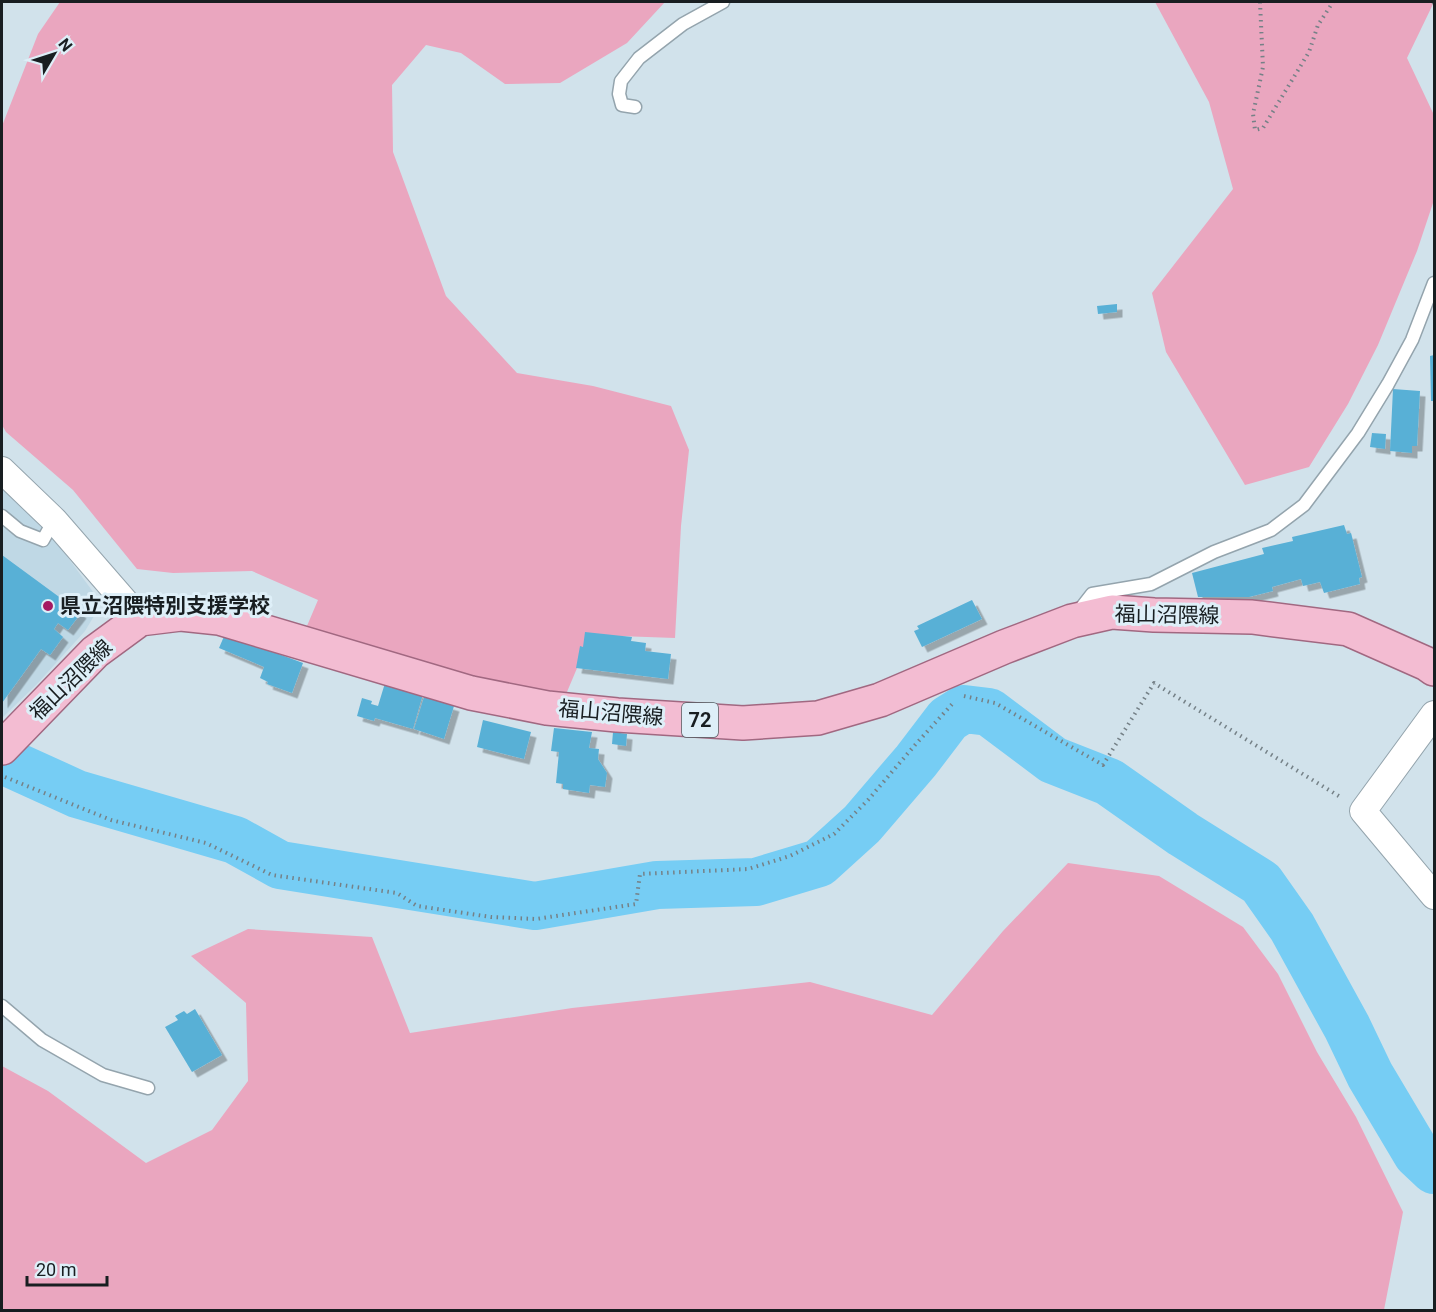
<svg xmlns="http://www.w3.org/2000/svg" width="1436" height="1312" viewBox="0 0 1436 1312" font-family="Roboto,'Noto Sans JP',sans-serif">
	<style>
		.built { fill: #bfd8e5 }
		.green { fill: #eaa6bf }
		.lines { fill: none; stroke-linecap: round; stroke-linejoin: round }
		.river { stroke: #76cdf4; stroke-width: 48 }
		.building { fill: #59b0d6; filter: url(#shadow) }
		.lane-casing { stroke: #94a4ad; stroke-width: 15 }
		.street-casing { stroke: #94a4ad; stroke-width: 28 }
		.primary-casing { stroke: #a16881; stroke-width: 36 }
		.path { stroke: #758187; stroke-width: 4; stroke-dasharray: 1.5 4.5; stroke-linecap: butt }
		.lane { stroke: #fff; stroke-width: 12 }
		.street { stroke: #fff; stroke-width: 26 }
		.primary { stroke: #f3bcd2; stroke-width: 33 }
		.poi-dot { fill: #a51b63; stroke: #deeff8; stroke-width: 2 }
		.labels { text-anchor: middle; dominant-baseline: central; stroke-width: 6; stroke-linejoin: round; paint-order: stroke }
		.shield { fill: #deeff8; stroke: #535d62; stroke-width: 1.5 }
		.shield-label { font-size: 20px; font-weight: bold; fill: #181e21 }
		.poi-label { font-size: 21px; font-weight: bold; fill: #181e21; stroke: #deeff8; text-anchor: start }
		.street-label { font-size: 21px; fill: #181e21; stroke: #deeff8 }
	</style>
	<defs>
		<filter id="shadow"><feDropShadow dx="5.5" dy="5.5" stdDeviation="0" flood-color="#0004"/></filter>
	</defs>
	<rect width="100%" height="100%" fill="#d1e2eb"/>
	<path class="built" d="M2 486 47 529 96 596 94 616 85 631 37 684 2 718Z"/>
	<path class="green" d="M60 2H665L627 43 560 83 505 84 461 53 426 45 392 85 393 152 446 296 517 373 593 386 671 406 689 450 681 526 675 638 591 635 564 699 500 687 304 633 318 600 252 571 173 573 137 569 73 490 6 432 2 425V126L38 34Z
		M1155 2H1434L1407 58 1434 115V200L1417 251 1378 345 1348 404 1309 467 1245 485 1166 352 1152 293 1233 189 1209 102Z
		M1068 863 1159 876 1243 927 1278 974 1317 1052 1356 1117 1403 1212 1384 1310H2V1066L48 1091 146 1163 212 1130 248 1081 246 1003 191 956 248 929 372 937 410 1033 572 1008 810 982 932 1015 1003 931Z"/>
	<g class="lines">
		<path class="river" d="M11 764 77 794 235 840 280 865 535 906 657 885 756 882 819 863 862 824 916 761 948 719 964 709 989 712 1053 760 1109 782 1183 834 1261 883 1292 927 1347 1027 1370 1075 1417 1154 1434 1170"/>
	</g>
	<path class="building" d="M1117 304V312L1098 314 1097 306Z
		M1434 355V401H1431L1430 356Z
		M1393 389 1420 391 1417 446H1412V453L1390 451Z
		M1372 433 1386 434 1385 449 1370 447Z
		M1344 525 1347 534 1351 533 1362 577 1359 578 1360 584 1324 593 1320 582 1303 586 1301 579 1272 587 1273 591 1249 597H1198L1192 573 1264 554 1262 548 1293 541 1292 537Z
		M2 555 81 613 68 630 58 623 54 629 63 637 50 655 41 649 2 703Z
		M972 600 982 619 922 647 914 631 919 629 917 626Z
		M585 632 632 637 631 641 646 643 645 651 671 654 668 679 576 668 580 646 583 647Z
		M225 634 303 663 292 693 267 684 268 682 260 678 264 667 219 648Z
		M385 683 423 694 413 729 375 718 374 721 357 716 362 698 372 701 371 704 378 706Z
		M424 697 454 706 444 739 414 729Z
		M483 720 531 732 524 759 477 747Z
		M554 728 592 732 589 748 599 749 598 759 607 773 605 787 590 785 589 793 563 789V784L556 783 559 752 551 751Z
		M613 732 627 734 626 746 612 744Z
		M195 1009 222 1055 192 1072 165 1027 178 1020 175 1016 184 1011 187 1014Z"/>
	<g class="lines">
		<g class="lane-casing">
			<path id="lane" d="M635 107 622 105 619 94 621 81 639 58 683 24 723 2
				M2 516 20 531 43 540 54 520
				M1078 612 1092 594 1151 584 1214 552 1271 530 1304 505 1358 433 1388 384 1412 340 1434 283
				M2 1006 42 1040 103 1075 148 1088"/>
		</g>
		<g class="street-casing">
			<path id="street" d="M2 470 54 520 140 619
				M1434 714 1363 811 1434 896"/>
		</g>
		<g class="primary-casing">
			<path id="primary" d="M2 748 95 652 140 619 181 614 219 618 471 693 547 708 617 715 743 723 818 718 880 700 1004 647 1072 621 1112 612 1154 615 1252 617 1348 629 1427 664 1434 669"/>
		</g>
		<path class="path" d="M1260 2 1263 67 1253 114 1255 130 1263 128 1309 52 1318 25 1333 2
			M1433 2 1434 3
			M964 696 995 703 1103 765 1154 683 1342 798
			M5 777 111 820 206 843 272 875 397 893 417 906 491 917 536 919 636 904 640 874 748 869 790 856 834 834 868 800 915 745 954 702"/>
		<use href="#lane" class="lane"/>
		<use href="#street" class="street"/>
		<use href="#primary" class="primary"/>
	</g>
	<circle class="poi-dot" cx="48" cy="606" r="6"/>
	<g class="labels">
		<rect class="shield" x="682" y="703" width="36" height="34" rx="4.5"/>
		<g class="shield-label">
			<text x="700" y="720">72</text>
		</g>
		<g class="poi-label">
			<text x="60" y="606">県立沼隈特別支援学校</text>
		</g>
		<g class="street-label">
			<text transform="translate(1167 615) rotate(1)">福山沼隈線</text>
			<text transform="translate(71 680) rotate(-44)">福山沼隈線</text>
			<text transform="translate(611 713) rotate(5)">福山沼隈線</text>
		</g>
	</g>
	<rect width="1436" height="1312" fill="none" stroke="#181e21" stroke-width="6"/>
	<g transform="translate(54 54) rotate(51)" stroke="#deeff8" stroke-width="4.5" paint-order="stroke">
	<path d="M0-4.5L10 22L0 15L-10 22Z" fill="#181e21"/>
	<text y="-9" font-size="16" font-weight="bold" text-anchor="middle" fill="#181e21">N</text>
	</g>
	<path d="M27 1276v9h80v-9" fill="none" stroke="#181e21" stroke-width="3"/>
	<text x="36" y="1276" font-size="18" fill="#181e21" stroke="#deeff8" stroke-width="4.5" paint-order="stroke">20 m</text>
</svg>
